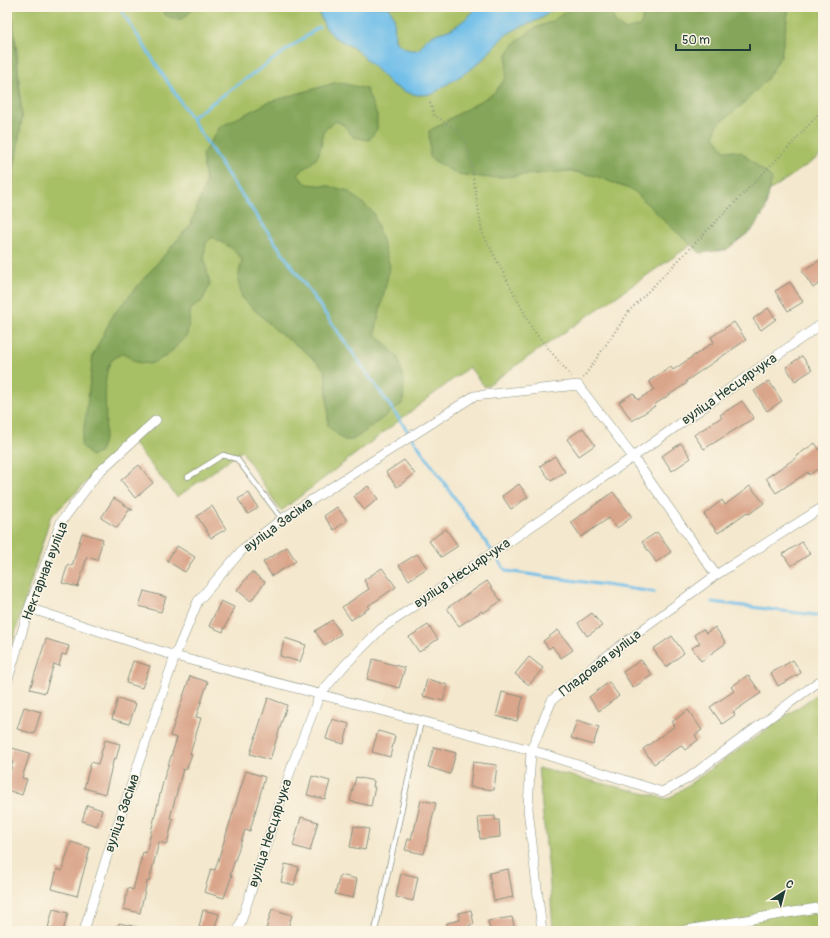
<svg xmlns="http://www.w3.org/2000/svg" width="830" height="938" viewBox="0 0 830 938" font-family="Pangolin,sans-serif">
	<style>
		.green { fill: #a7bf65; stroke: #637e4c }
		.forest { fill: #85a65a; stroke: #527247 }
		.water { fill: #6ebee9; stroke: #467e8e }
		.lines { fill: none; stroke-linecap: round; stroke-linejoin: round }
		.stream { stroke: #6ebee9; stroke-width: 3 }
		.building { fill: #daa68b }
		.lane-casing { stroke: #8a9281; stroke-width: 6 }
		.street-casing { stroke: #8a9281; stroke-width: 10 }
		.path { stroke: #8a9281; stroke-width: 2; stroke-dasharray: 1 3; stroke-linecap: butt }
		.lane { stroke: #fff; stroke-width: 4.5 }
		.street { stroke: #fff; stroke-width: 9 }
		.labels { text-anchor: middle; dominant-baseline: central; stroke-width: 3; stroke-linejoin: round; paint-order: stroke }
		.street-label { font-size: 14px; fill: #1f3d34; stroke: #fcf5e5 }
	</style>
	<rect width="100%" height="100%" fill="#fcf5e5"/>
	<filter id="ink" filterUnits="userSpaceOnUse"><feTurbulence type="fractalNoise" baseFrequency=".025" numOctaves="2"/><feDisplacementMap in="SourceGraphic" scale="8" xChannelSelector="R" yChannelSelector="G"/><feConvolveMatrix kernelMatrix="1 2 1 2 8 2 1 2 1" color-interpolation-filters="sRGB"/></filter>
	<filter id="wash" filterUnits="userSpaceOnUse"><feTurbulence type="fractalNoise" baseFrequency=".012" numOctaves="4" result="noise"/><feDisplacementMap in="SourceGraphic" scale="16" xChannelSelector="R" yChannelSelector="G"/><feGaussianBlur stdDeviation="0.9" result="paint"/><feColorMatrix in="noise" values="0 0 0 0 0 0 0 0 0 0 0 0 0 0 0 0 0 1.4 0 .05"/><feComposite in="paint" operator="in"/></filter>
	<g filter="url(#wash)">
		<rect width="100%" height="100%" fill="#f4e8ce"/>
		<path class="green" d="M10 7H823V154L485 387 469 367 281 511 242 451 177 497 130 439 50 518 7 660V214L22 118 17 51Z
			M823 690V931H553L549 873 538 768 668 799Z"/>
		<path class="forest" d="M7 7H10L13 21 22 118 7 214V153C9 147 10 140 7 134Z
			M159 7H193C184 25 169 22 159 7Z
			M571 7H610L615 23 626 30 641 25 645 7H789L781 56 767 79 743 104 717 125 714 136 724 150 741 152 772 178 765 211 752 230 726 250 700 253 670 226 634 191 596 176 570 171 490 178 457 174 430 158 429 131 494 93 506 78 507 54 514 44 533 29 553 21Z
			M338 82 366 89 377 115V129L369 140 353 137 344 125 336 121 323 131C322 139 321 154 315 160 309 166 302 168 298 176L307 184 329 186 348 191 373 212 390 266 375 333 398 358 404 382 403 403 353 440H344L328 426V409L325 370 307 353 277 331 242 298 238 279 242 259 230 247 212 237 206 243 204 257 210 285 202 301 191 309 187 335 168 355 150 364 136 362 123 353C120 355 115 357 112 360 97 380 114 427 99 453L91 456 81 445 86 415 93 355 113 315 191 224 206 182 202 155 220 127 269 102Z"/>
		<path class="water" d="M318 7H389L394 17 395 41C401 46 407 51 415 50 422 50 423 42 428 38 435 33 444 32 451 29 462 23 470 15 478 7H556L540 19 516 29 504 36 483 59 470 70 444 86 433 94 418 95 406 92 392 85 356 49 334 37 325 27 320 15Z"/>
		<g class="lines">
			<path class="stream" d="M119 7 230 178 506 571 654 592
				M191 118 319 27
				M712 602 823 616"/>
		</g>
		<g id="blocks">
			<path class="building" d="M823 258V281L813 288 802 271Z
				M790 282 803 302 788 311 775 291Z
				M768 308 776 319 761 330 753 319Z
				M734 322 746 340 686 381 687 383 654 405 655 406 632 421 619 402 633 393 638 400 654 389 649 381 671 367 673 370 714 342 711 337Z
				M802 356 812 370 795 381 786 367Z
				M769 381 782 401 767 411 754 391Z
				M742 401 754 418 704 449 694 435 722 417 720 415Z
				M583 428 595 445 579 456 567 439Z
				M681 443 691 458 672 471 662 456Z
				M815 443 823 455V465L809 475 808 472 776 493 766 478 797 457 796 456Z
				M555 456 565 472 551 481 540 466Z
				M404 460 415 474 397 487 386 472Z
				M139 465 153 483 135 498 121 480Z
				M519 484 528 497 511 509 502 496Z
				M368 486 378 499 364 510 354 496Z
				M750 486 764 503 749 514 747 512 718 533 704 514 722 500 725 505Z
				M613 492 632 517 617 528 609 518 581 537 571 522Z
				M249 493 258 508 248 514 238 499Z
				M114 498 133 510H129L117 528 101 518Z
				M212 506 226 529 211 538 197 516Z
				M337 507 347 520 334 530 324 516Z
				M446 529 458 546 441 557 429 541Z
				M657 532 671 552 656 562 642 542Z
				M82 533 103 539 97 560 87 557 78 587 62 583 68 564 72 566Z
				M802 542 810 554 791 566 783 554Z
				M177 546 195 557 185 572 167 561Z
				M287 547 296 561 272 576 263 562Z
				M417 554 427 568 409 580 399 565Z
				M382 568 396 587 368 606 369 608 351 620 342 607 369 589 364 580Z
				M252 572 265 582 251 601 237 590Z
				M487 581 501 601 483 613 482 611 459 626 447 608Z
				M144 591 166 597 161 612 139 606Z
				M221 601 234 607 223 632 209 626Z
				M592 613 602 626 587 636 578 623Z
				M332 620 341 634 325 645 315 631Z
				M428 625 438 639 419 652 409 637Z
				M715 627 726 643 701 661 692 648 700 643 694 635 703 629 706 633Z
				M558 630 573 650 561 658 552 646 549 649 543 641Z
				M672 636 684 653 666 667 653 649Z
				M285 638 306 645 300 662 280 656Z
				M46 639 69 646 66 655 62 654 59 666 54 664 45 693 30 689Z
				M529 657 543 668 529 685 515 674Z
				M373 659 405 668 399 688 367 679Z
				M641 660 652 675 633 688 623 672Z
				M793 660 801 673 778 686 771 673Z
				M133 661 150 666 142 688 126 683Z
				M748 675 761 693 733 712 735 715 722 724 710 707 734 691 731 687Z
				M190 676 208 682 196 717 201 718 190 754H192L186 770 183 769 170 818 173 819 167 844 159 842 149 882 147 881 140 913 123 909 128 888 133 890 143 852 146 853 164 778 177 738 170 736Z
				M427 679 448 685 443 701 423 696Z
				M609 682 619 696 599 711 589 697Z
				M502 692 523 697 517 721 496 716Z
				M118 698 136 704 129 724 112 719Z
				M268 698 287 705 270 760 250 754Z
				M24 707 41 712 34 734 17 729Z
				M688 710 702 730 695 735 698 740 685 750 681 745 654 764 643 749 675 726 672 722Z
				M332 719 349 724 344 744 326 739Z
				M577 720 599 727 593 745 571 738Z
				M378 731 395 736 390 757 372 752Z
				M105 740 120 744 116 759 114 758 105 794 84 788 91 762 98 764Z
				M434 747 456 753 450 774 428 767Z
				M12 748 30 753 22 778 27 779 22 795 7 790V782L13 762 8 761Z
				M473 762 497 765 494 790 470 787Z
				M246 771 265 777 250 831 245 830 230 875H232L224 898 204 892 211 869 215 870Z
				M312 776 330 781 325 799 307 795Z
				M356 777 374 781 373 787H375L371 806 350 801Z
				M421 800 436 803 424 854 405 850 408 839H411L413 831H414Z
				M87 805 102 810 97 826 82 821Z
				M495 816V820H499L500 837 480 839 478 817Z
				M301 817 318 822 310 851 293 846Z
				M354 826 369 829 365 850 350 847Z
				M71 842 90 848 77 896 52 889 57 869 62 871Z
				M285 864 299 867 294 885 281 882Z
				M508 869 513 897 494 901 489 873Z
				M401 873 418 877 413 901 396 897Z
				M340 875 357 879 353 898 335 894Z
				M53 909 68 913 63 931 48 928Z
				M272 909 292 915 287 931H271L266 929Z
				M203 910 219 914 214 930 199 927Z
				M471 910 474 924 469 925 470 931H449L447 923 460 920 459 913Z
				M512 917 515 931H490L488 921Z
				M119 923 141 928 140 931H117Z"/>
		</g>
	</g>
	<g filter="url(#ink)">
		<use href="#blocks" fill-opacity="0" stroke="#8a9281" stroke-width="1"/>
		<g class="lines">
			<g class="lane-casing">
				<path id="lane" d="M188 477 223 455 237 459 282 519
					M375 931 421 721"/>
			</g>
			<g class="street-casing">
				<path id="street" d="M29 608 175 656 531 750 662 792 687 779 818 682 823 681
					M7 683 29 608 61 522 98 473 156 420
					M84 931 106 859 175 656 198 601 243 549 282 519 474 396 578 385 633 457 716 575
					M238 931 293 763 320 694 345 665 381 629 633 457 823 323
					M542 931 528 809 531 750 552 700 596 664 716 575 823 507
					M681 931 823 907"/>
			</g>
			<path class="path" d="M430 103 434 115 456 130 465 140 471 164 482 232 533 330 572 377
				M583 378 630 310 789 147 823 109"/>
			<use href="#lane" class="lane"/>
			<use href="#street" class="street"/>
		</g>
	</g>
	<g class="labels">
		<g class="street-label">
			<text transform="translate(729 389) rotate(-35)">вуліца Несцярчука</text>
			<text transform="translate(278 525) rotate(-36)">вуліца Засіма</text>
			<text transform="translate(45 571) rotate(-69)">Нектарная вуліца</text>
			<text transform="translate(462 573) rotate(-34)">вуліца Несцярчука</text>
			<text transform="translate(600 663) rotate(-38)">Пладовая вуліца</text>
			<text transform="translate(122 813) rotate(-71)">вуліца Засіма</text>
			<text transform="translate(270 833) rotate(-72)">вуліца Несцярчука</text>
		</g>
	</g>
	<rect width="830" height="938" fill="none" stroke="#fcf5e5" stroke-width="24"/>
	<g transform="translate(784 892) rotate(36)" stroke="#fcf5e5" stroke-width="3" paint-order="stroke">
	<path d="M0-3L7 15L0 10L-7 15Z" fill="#1f3d34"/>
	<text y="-6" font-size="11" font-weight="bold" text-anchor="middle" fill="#1f3d34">С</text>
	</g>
	<path d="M676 44v6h74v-6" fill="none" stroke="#1f3d34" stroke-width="2"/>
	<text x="682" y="44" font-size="12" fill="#1f3d34" stroke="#fcf5e5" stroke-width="3" paint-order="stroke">50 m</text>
</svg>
